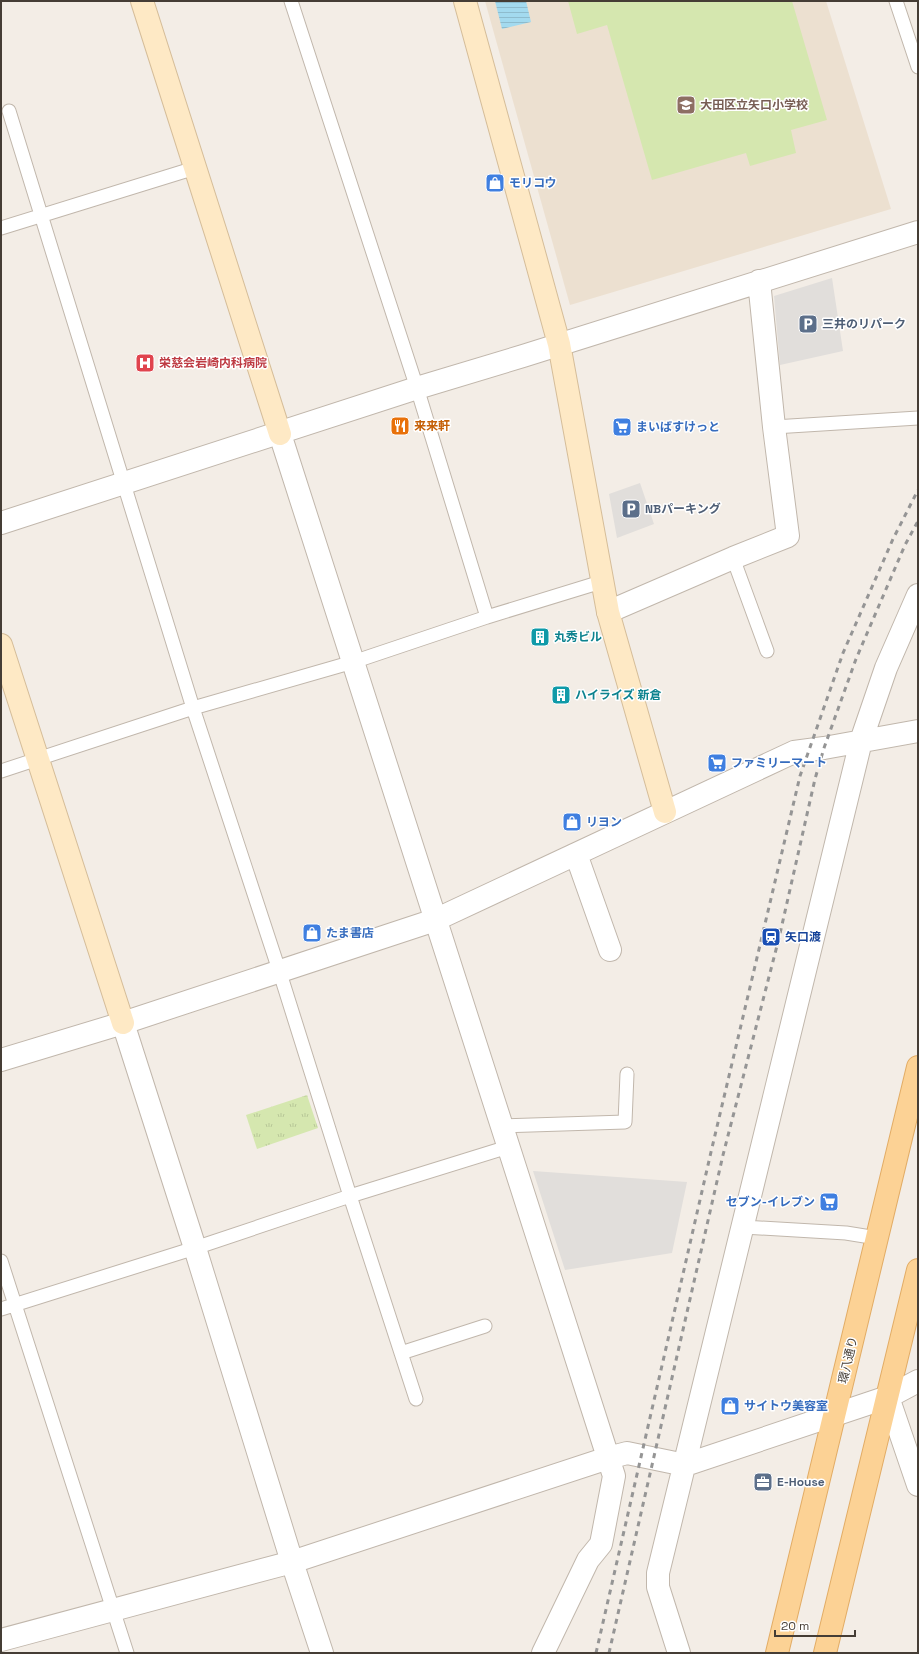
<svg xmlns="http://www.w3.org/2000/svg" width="919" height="1654" viewBox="0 0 919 1654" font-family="'Space Grotesk','Noto Sans JP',sans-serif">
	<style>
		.education { fill: #ece0d0 }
		.park { fill: url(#park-tufts) }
		.garden { fill: #d5e7af }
		.parking { fill: #e1dedb }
		.water { fill: url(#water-rules) }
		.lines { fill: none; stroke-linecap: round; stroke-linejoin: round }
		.lane-casing { stroke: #c1b7ac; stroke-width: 15 }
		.street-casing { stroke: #c1b7ac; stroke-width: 24 }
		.secondary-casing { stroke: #d5bd99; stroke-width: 24 }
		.primary-casing { stroke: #e2ac65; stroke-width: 24 }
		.lane { stroke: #fff; stroke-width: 13 }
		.street { stroke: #fff; stroke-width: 22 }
		.secondary { stroke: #fee9c5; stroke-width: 22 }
		.primary { stroke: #fcd295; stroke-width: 22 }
		.rail { stroke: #959595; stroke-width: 3; stroke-dasharray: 5 5; stroke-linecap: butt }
		.labels { text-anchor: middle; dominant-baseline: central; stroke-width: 3; stroke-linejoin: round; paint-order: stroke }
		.education-label { font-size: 12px; font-weight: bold; fill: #785e54; stroke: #fff; text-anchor: start }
		.shop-label { font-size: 12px; font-weight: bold; fill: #366cbe; stroke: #fff; text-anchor: start }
		.service-label { font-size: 12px; font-weight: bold; fill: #4e5e75; stroke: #fff; text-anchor: start }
		.health-label { font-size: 12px; font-weight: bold; fill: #be3a42; stroke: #fff; text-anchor: start }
		.food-label { font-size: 12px; font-weight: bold; fill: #c56008; stroke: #fff; text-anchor: start }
		.culture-label { font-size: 12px; font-weight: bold; fill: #0d838f; stroke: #fff; text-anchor: start }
		.transit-label { font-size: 12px; font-weight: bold; fill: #164399; stroke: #fff; text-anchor: start }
		.street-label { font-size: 12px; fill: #453d35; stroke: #fff }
	</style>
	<defs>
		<pattern id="park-tufts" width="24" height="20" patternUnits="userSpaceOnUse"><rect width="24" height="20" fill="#d5e7af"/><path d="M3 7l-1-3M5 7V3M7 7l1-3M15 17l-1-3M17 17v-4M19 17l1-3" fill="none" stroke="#b8c797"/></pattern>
		<pattern id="water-rules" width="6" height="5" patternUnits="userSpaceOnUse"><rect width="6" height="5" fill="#a3daef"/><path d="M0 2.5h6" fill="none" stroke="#8ebcce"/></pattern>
	</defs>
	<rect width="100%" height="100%" fill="#f3ede6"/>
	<path class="education" d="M485 1H826L891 209 570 305Z"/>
	<path class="park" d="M307 1095 318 1128 257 1149 246 1115Z"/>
	<path class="garden" d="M568 1H792L827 120 791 130 796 153 750 166 746 153 652 180 607 25 577 34Z"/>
	<path class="parking" d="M832 278 843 351 780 365 774 296Z
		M640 483 654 524 617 538 609 494Z
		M533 1171 687 1182 672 1253 565 1270Z"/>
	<path class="water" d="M495 1H526L531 22 502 29Z"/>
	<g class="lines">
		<g class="lane-casing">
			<path id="lane" d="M896 1 918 67
				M9 111 193 708 279 970 350 1196 416 1399
				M1 228 195 168
				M774 427 918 418
				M733 558 767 651
				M487 617 601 582
				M1 771 193 708 353 662 487 617 417 388 291 1
				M501 1126 625 1122 627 1074
				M743 1227 846 1233 877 1238
				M1 1261 127 1653
				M1 1309 195 1248 350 1196 508 1147
				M401 1353 485 1326"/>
		</g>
		<g class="street-casing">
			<path id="street" d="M280 434 614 1476 601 1544 588 1560 543 1653
				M1 523 417 388 523 356 918 232
				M608 612 733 558 788 536 774 427 759 281
				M576 854 610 950
				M123 1023 195 1248 292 1562 322 1653
				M1 1060 123 1023 435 920 794 752 824 748 918 731
				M888 1397 918 1485
				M1 1640 292 1562 608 1458 627 1453 685 1465 888 1397 918 1381
				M679 1653 658 1587V1573L861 741 886 668 918 595"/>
		</g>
		<g class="secondary-casing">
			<path id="secondary" d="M142 1 280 434
				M465 1 559 344 608 612 665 812
				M1 645 123 1023"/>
		</g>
		<g class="primary-casing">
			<path id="primary" d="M777 1653 918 1067
				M825 1653 918 1270"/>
		</g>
		<use href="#lane" class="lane"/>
		<use href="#street" class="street"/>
		<use href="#secondary" class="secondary"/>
		<use href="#primary" class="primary"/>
		<path class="rail" d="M596 1653 711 1152 800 776 843 653 893 539 918 490
			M609 1653 723 1155 779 938 815 779 824 748 856 659 905 545 918 521"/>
	</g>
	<defs>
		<g id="school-square" transform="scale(1)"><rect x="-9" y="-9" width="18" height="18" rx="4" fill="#8d6e63" stroke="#fff"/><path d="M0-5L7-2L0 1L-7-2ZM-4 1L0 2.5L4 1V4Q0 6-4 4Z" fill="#fff"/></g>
		<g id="shop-square" transform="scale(1)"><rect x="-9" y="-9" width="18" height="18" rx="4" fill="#3f7fe0" stroke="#fff"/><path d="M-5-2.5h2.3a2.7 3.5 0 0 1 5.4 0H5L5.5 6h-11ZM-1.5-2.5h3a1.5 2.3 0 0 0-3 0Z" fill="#fff"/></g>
		<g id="parking-square" transform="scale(1)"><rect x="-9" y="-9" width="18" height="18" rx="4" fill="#5c6f8a" stroke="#fff"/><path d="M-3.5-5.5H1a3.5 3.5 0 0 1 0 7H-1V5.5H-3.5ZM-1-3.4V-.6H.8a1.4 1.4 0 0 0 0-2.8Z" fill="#fff"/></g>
		<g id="hospital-square" transform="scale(1)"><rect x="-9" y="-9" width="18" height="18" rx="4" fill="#e0444e" stroke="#fff"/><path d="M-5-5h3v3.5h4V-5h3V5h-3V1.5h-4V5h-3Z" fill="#fff"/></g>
		<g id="restaurant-square" transform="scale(1)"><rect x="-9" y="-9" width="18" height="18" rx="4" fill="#e8710a" stroke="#fff"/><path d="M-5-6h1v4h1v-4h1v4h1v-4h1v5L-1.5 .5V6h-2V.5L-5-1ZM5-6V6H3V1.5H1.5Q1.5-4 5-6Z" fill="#fff"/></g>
		<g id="supermarket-square" transform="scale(1)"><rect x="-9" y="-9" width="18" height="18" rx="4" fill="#3f7fe0" stroke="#fff"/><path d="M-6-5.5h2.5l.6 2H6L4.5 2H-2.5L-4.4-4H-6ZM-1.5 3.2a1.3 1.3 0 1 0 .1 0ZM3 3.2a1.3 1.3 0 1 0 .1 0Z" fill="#fff"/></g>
		<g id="building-square" transform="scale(1)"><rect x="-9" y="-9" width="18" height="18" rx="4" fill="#0f9aa8" stroke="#fff"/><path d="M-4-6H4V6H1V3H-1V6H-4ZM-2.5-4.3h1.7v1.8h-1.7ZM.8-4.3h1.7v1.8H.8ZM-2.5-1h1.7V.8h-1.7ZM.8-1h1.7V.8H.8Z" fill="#fff"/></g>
		<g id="station-square" transform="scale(1)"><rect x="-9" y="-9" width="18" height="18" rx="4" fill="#1a4fb4" stroke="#fff"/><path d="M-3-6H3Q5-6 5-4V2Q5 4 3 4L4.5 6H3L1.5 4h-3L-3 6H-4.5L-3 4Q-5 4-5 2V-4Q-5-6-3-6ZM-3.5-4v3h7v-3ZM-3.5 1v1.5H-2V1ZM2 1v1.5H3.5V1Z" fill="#fff"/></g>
		<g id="office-square" transform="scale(1)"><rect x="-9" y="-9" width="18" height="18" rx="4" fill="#5c6f8a" stroke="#fff"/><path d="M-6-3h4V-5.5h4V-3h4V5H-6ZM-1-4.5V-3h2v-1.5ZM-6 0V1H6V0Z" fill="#fff"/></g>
	</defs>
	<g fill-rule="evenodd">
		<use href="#school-square" x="686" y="105"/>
		<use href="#shop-square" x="495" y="183"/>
		<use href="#parking-square" x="808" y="324"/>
		<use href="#hospital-square" x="145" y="363"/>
		<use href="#restaurant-square" x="400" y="426"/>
		<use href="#supermarket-square" x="622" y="427"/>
		<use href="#parking-square" x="631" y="509"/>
		<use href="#building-square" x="540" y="637"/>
		<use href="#building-square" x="561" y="695"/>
		<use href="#supermarket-square" x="717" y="763"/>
		<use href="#shop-square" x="572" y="822"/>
		<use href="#shop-square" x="312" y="933"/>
		<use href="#station-square" x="771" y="937"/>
		<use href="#supermarket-square" x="829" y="1202"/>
		<use href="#shop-square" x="730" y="1406"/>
		<use href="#office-square" x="763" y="1482"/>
	</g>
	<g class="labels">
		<g class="education-label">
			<text x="700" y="105">大田区立矢口小学校</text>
		</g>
		<g class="shop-label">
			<text x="509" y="183">モリコウ</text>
			<text x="636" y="427">まいばすけっと</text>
			<text x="731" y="763">ファミリーマート</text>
			<text x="586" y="822">リヨン</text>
			<text x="326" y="933">たま書店</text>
			<text x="815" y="1202" text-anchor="end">セブン-イレブン</text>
			<text x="744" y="1406">サイトウ美容室</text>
		</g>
		<g class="service-label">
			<text x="822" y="324">三井のリパーク</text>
			<text x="645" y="509">NBパーキング</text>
			<text x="777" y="1482">E-House</text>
		</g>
		<g class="health-label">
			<text x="159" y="363">栄慈会岩崎内科病院</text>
		</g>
		<g class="food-label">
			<text x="414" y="426">来来軒</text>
		</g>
		<g class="culture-label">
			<text x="554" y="637">丸秀ビル</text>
			<text x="575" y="695">ハイライズ 新倉</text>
		</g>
		<g class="transit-label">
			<text x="785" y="937">矢口渡</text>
		</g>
		<g class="street-label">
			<text transform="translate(848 1360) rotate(-77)">環八通り</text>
		</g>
	</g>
	<rect width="919" height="1654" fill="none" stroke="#453d35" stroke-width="4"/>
	<path d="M775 1630v6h80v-6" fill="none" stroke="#453d35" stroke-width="2"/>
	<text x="781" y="1630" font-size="12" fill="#453d35" stroke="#ffffff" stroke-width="3" paint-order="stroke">20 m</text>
</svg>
